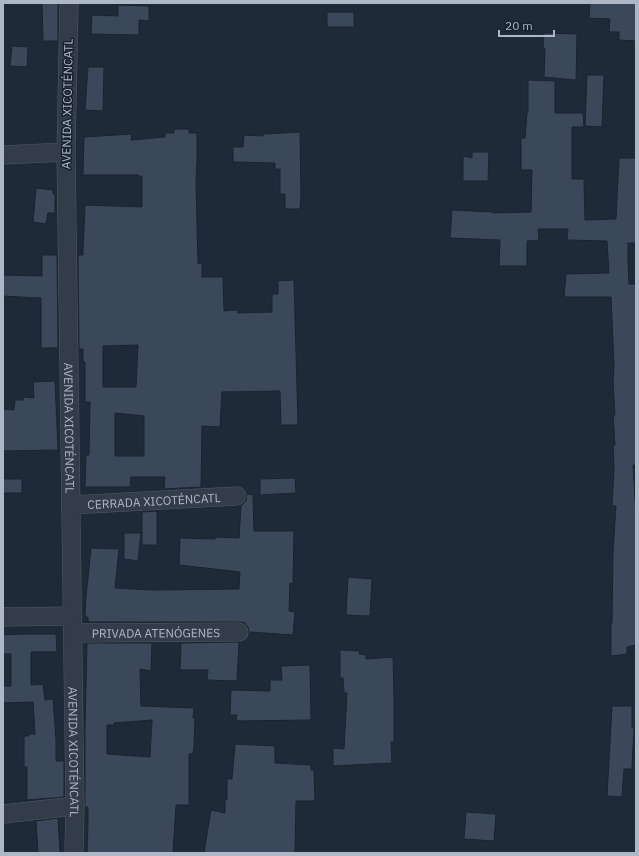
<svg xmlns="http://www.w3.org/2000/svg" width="639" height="856" viewBox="0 0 639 856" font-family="'IBM Plex Sans',sans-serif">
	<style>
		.building { fill: #3b4859; stroke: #1a2330; fill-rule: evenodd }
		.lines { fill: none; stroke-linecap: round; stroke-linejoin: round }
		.street-casing { stroke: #505a67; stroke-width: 19 }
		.street { stroke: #333c49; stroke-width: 18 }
		.labels { text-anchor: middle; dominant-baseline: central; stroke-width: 3; stroke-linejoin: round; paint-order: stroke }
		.street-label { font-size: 12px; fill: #adb7c6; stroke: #18212e }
	</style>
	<rect width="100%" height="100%" fill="#1f2a39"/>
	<path class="building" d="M42 3H58V41H43Z
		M590 3H636V41L619 40V32H609L610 19 589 18Z
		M118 5 149 6V21L139 20V35L91 34 92 15 118 16Z
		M327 12H354V27H327Z
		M544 33 577 34 576 80 544 77 545 48H543Z
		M12 46 28 47 27 67 10 66Z
		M88 67H104L103 111 85 110Z
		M587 75H604L602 127 585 126Z
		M528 80 555 81V113H583L584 127H572V179H584L585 220 616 219 619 158H636V243H628V263L629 284H636V465H633L636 515V645L627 647V654L611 656V623H612L613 551 616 506H612L614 469 613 445H615L613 415H615L613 382 614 366 611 297H564L566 274 609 273 607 241 567 240 568 229H538L539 240 527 241V266H499L500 240 450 238 452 210 493 212V213L531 212 532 170H521V138H525L527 113H528Z
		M174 129H189V133H197V161L196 180 198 264 202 263V277H223L224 311 237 310 238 313 272 312V294H278V281L294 280 298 425H281L280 391 222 392 220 427 202 426 201 487 164 489 165 477H131L130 487H85L86 455H89L90 402H85V362H83V349H79L78 255H83V251L85 205 142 207V176L139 177V175H83L84 137 132 134 131 140 165 137V133H174ZM138 345 136 387H103V346ZM115 413 144 416V456H115Z
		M300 132 301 195 300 209H285V194H280V169H275V163L233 162V147H243L244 135 263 136V134Z
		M472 152H489L488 181H463V156L472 158Z
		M36 188 53 190V194H55V213H48L46 224 33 222Z
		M42 255H57L58 348H41V298L3 296V275L42 276Z
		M55 381 58 450 3 451V409L14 410 15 400H23V397L34 398 33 382Z
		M295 478 296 493 260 495V479Z
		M3 479H22V493H3Z
		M247 494 253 495 254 531H294L293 584 290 583 289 611 295 612 293 635 249 632 248 627 245 623 239 622H88V617H85L86 597 91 548 119 549 115 588 154 590 239 589 240 572 179 565 180 538 215 539V537L239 538 241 506 246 501Z
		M157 511V545H142V512Z
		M124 533H141L138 561 124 559Z
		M348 577 372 579 370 616 346 615Z
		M24 634H56L57 652H31V685L43 684 45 700 53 699 56 740V761H64V797L27 800V767H24V736H29V734H35L33 702 3 703V686H11V654H3V635Z
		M239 642 237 681 207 680 208 670H180L181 643Z
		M87 643H152L151 671 140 669 141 706 194 708 193 718H195L194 746 193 754H189V805H176L173 853H87L88 825V807H85V731ZM152 720 150 757 107 754V725H114V723Z
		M340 650 360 651 359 654 366 655V659L393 657 394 698V742H391L392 763 333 766V748L344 749 347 693H344L343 678H340Z
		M310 665 311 720 236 721 237 715H230L231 690 270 691V680H282L281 666Z
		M612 706H632V727H634L632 769H624L622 797 607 796Z
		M235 744 275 746V763L311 765V770H314L315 801H296L295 853H204L211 810 225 813V800H227V779H232Z
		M466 812 496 814 494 841 464 839Z
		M58 818 60 853H38L36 821Z"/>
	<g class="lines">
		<g class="street-casing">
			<g id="street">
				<path id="s1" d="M69 3 66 152 75 806 74 853"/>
				<path d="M3 155 66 152"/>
				<path id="s2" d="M71 505 237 496"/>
				<path d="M3 617 73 616"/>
				<path id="s3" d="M73 633 239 632"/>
				<path d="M3 814 75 806"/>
			</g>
		</g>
		<use href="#street" class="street"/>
	</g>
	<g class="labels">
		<g class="street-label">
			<text transform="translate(67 104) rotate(-89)">AVENIDA XICOTÉNCATL</text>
			<text stroke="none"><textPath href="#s1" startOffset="425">AVENIDA XICOTÉNCATL</textPath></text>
			<text stroke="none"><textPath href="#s2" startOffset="83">CERRADA XICOTÉNCATL</textPath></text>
			<text stroke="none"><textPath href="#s3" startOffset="83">PRIVADA ATENÓGENES</textPath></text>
			<text stroke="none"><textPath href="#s1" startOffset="749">AVENIDA XICOTÉNCATL</textPath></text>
		</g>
	</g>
	<rect width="639" height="856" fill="none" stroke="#adb7c6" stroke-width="8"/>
	<path d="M499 30v6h55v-6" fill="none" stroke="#adb7c6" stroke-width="2"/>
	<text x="505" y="30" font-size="12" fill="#adb7c6" stroke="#18212e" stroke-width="3" paint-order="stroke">20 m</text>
</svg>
